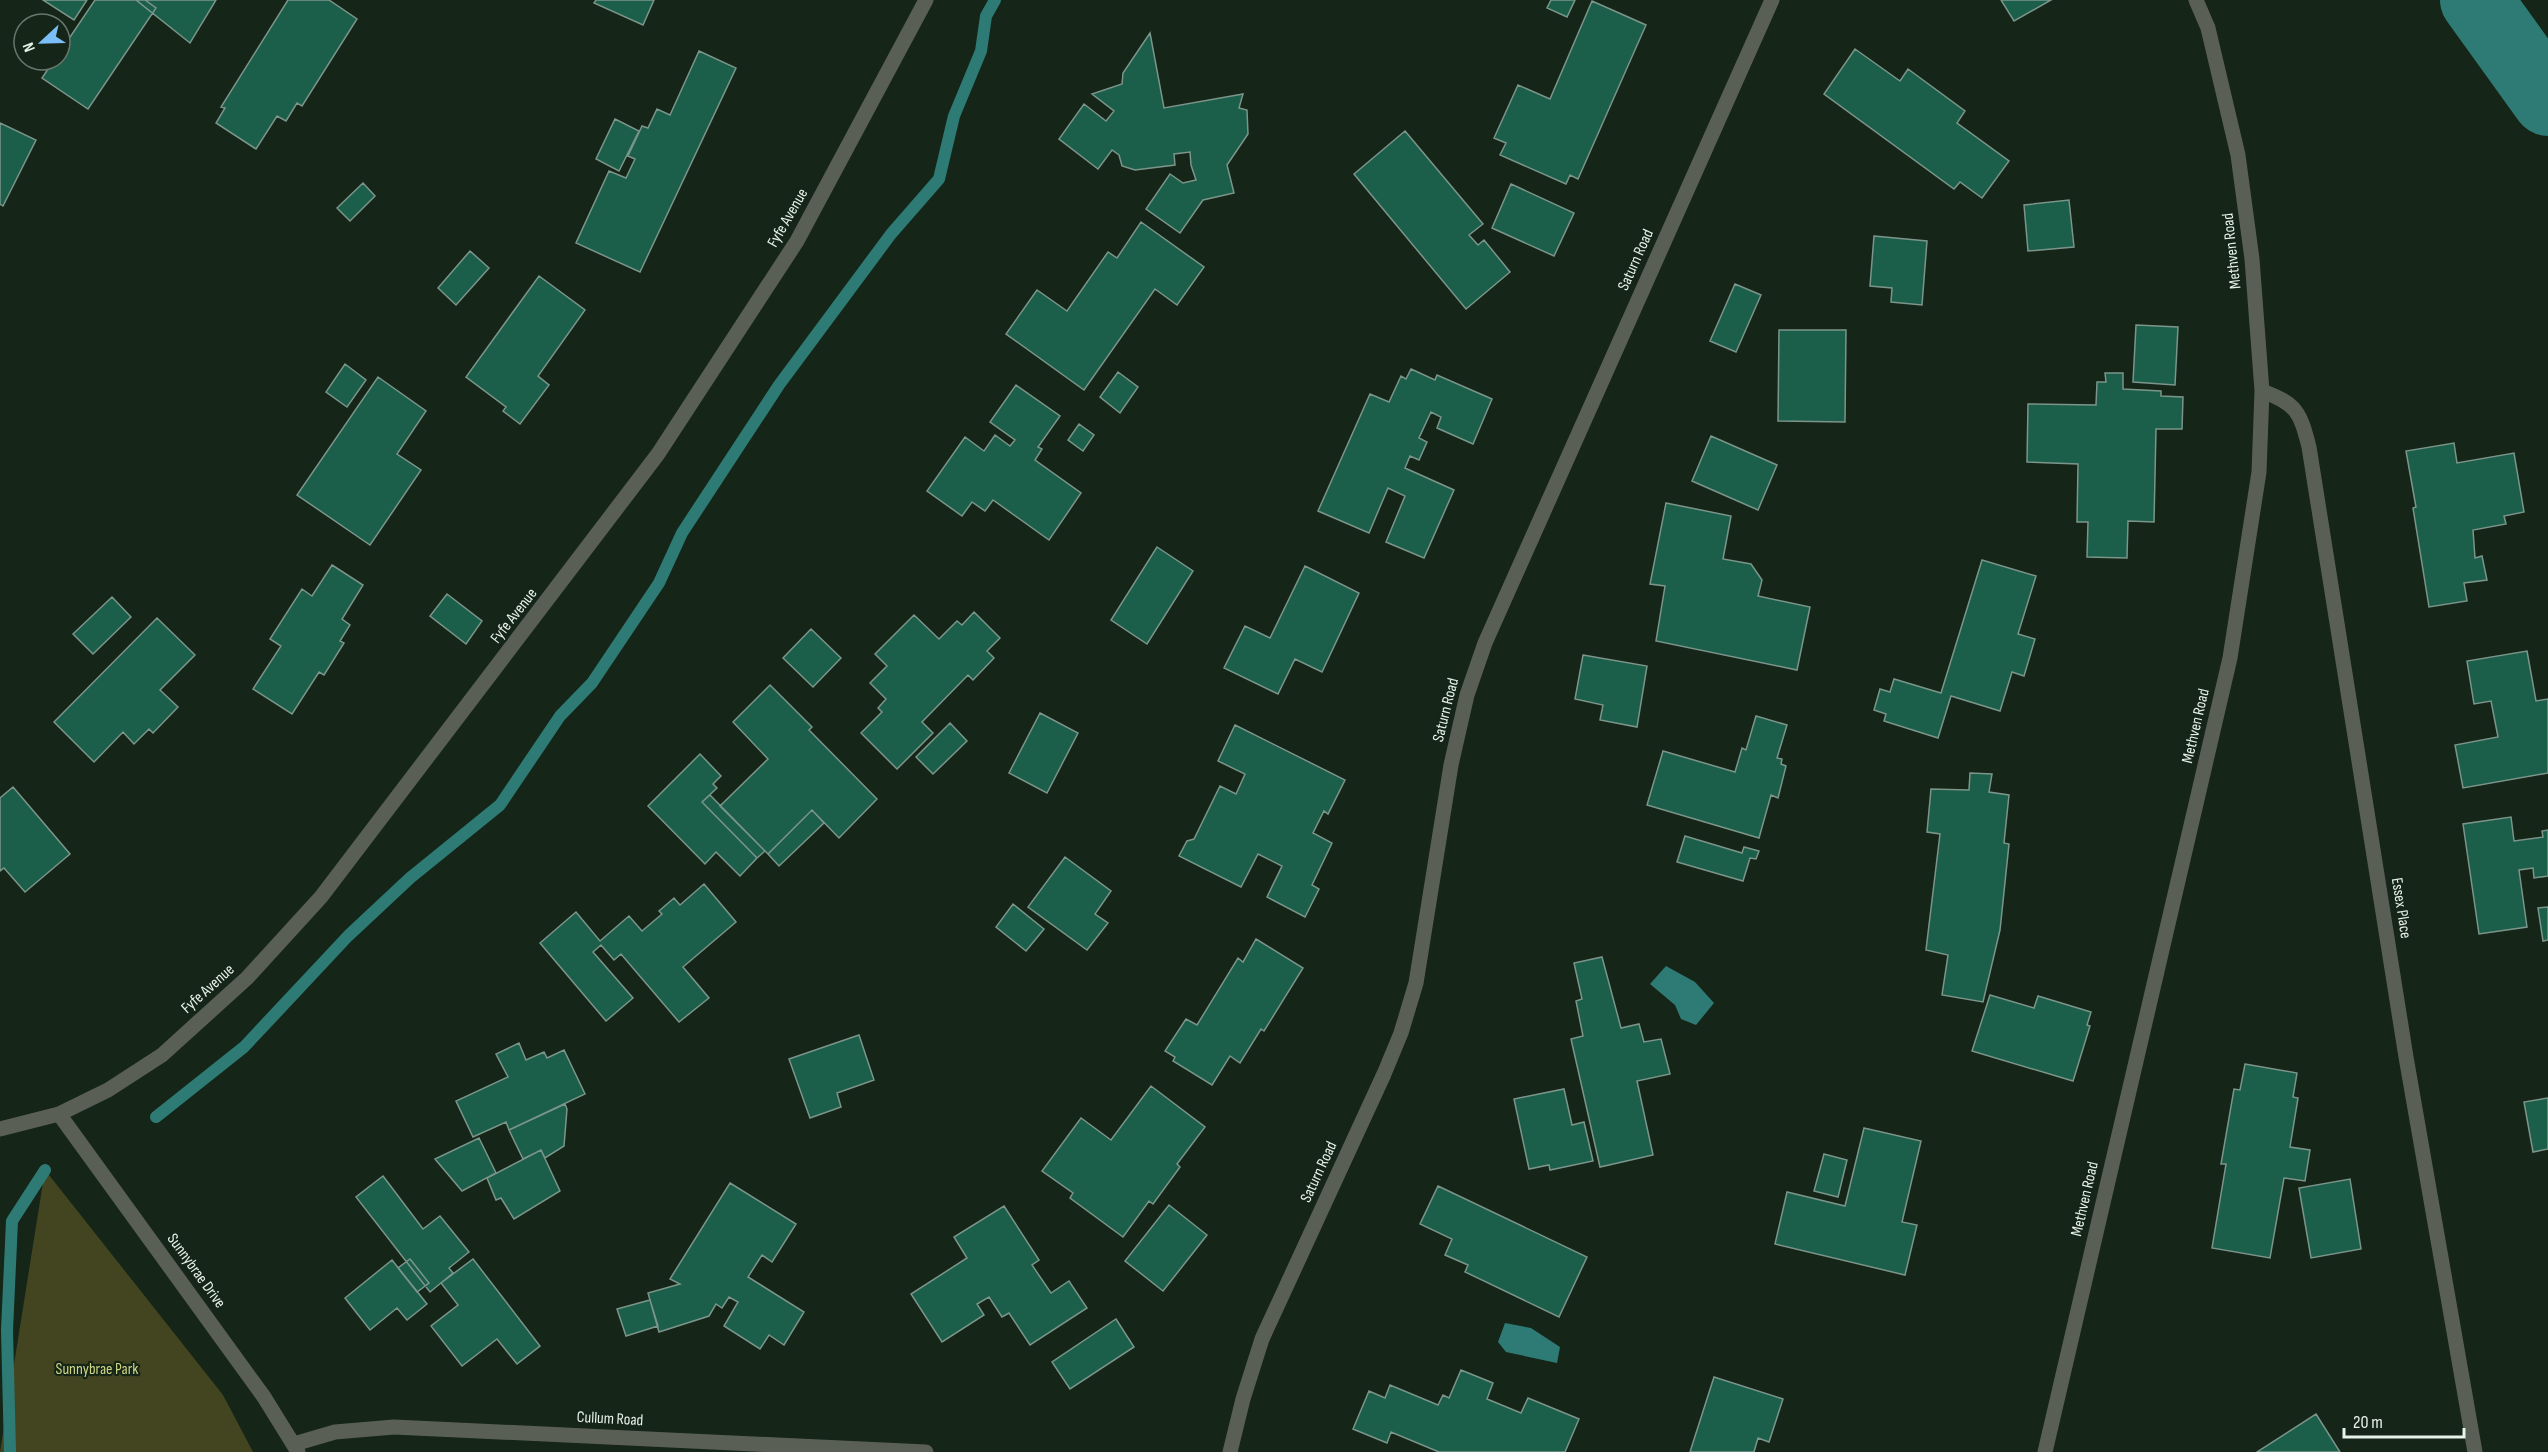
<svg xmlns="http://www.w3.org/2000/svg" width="2548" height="1452" viewBox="0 0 2548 1452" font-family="'Sofia Sans Condensed',sans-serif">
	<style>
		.green { fill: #434520 }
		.water { fill: #2e7b75 }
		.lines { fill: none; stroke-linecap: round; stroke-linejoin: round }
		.stream { stroke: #2e7b75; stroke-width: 12 }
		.river { stroke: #2e7b75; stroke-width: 72 }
		.building { fill: #1b5e4a; stroke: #7c958b; stroke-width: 1.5 }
		.minor { stroke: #5a5f56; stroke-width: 15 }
		.labels { text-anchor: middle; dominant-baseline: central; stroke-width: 4.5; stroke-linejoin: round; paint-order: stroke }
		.street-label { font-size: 16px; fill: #e7f2e9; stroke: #152518 }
		.park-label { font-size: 16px; fill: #cfd583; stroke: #152518 }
	</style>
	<rect width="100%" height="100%" fill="#152518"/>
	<path class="green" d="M45 1170 223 1395 253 1452H0Z"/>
	<path class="water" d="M1666 966 1695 982 1714 1003 1696 1025 1681 1019 1675 1005 1650 984Z
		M1505 1323 1531 1328 1560 1347 1557 1363 1506 1352 1498 1342Z"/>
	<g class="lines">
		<path class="stream" d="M156 1117 244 1047 348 936 410 878 500 805 560 716 592 683 659 583 682 533 779 385 891 234 939 179 954 116 981 51 986 16 995 0
			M10 1452 7 1330 12 1221 45 1170"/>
		<path class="river" d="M2476 0 2548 100"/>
	</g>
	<path class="building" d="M43 0H87L74 20Z
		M95 0H145L156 8 88 109 42 78 54 60H60V52Z
		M136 0H216L190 43Z
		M288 0H329L357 19 302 106 297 103 286 121 277 116 256 149 216 123 225 108 221 107Z
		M596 0H654L643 25 594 3Z
		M1551 0H1575L1567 17 1547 8Z
		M2001 0H2051L2014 21Z
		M1592 1 1646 25 1578 179 1570 175 1566 184 1500 155 1506 143 1494 138 1518 85 1550 99Z
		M1150 33 1164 108 1243 94 1239 108 1247 110 1248 134 1227 165 1234 193 1203 200 1180 233 1146 209 1170 174 1183 183 1196 180 1191 165 1190 152 1174 154 1175 165 1135 170 1122 166 1119 155 1112 150 1098 169 1059 139 1084 104 1106 121 1114 111 1092 94 1122 84 1123 73Z
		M1855 49 1900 81 1908 69 1965 111 1957 123 2009 161 1982 198 1960 182 1954 189 1824 94Z
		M699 51 736 68 640 272 576 243 609 171 626 178 635 159 628 156 642 126 648 128 657 109 670 115Z
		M615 119 639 131 619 171 596 159Z
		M0 123 36 140 3 206 0 204Z
		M1405 131 1483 224 1469 235 1478 245 1484 240 1510 272 1466 309 1354 174Z
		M363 183 375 196 350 221 337 208Z
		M1511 184 1574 213 1554 256 1492 228Z
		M2069 200 2074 247 2028 251 2024 205Z
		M1141 222 1204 267 1177 305 1155 289 1084 390 1006 334 1037 290 1067 311 1108 252 1117 258Z
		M1874 236 1927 241 1922 305 1891 302 1892 288 1870 286Z
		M470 251 489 268 456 305 438 288Z
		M539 276 585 310 538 376 549 385 520 424 503 411 506 407 466 377Z
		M1735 284 1761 295 1736 352 1710 341Z
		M2136 325 2178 327 2175 385 2133 382Z
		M1779 330H1846L1845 422 1778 421Z
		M345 364 366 380 347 407 326 392Z
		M1411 369 1435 380 1437 375 1492 399 1473 444 1437 428 1441 417 1431 412 1419 438 1427 442 1419 460 1410 456 1405 468 1454 490 1424 558 1386 542 1405 496 1388 488 1369 533 1318 511 1370 394 1389 402 1401 376 1406 379Z
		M1118 372 1138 387 1120 413 1100 397Z
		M2105 373H2123V389L2161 391V396L2183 397 2182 429H2156L2154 522 2128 521 2127 558 2087 557 2088 522H2077L2078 464 2027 462 2028 404 2096 405 2097 382H2106Z
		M378 377 426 411 397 454 421 470 370 545 297 495Z
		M1016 385 1060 416 1038 447 1042 449 1035 460 1081 493 1049 540 993 500 985 511 972 502 962 516 927 491 965 437 984 451 995 435 1010 446 1015 440 990 422Z
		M1079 424 1094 435 1083 451 1068 440Z
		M1711 436 1777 465 1758 510 1692 481Z
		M2454 443 2457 463 2514 453 2524 512 2504 516 2506 524 2473 530 2475 558 2482 556 2487 580 2464 583 2467 601 2429 607 2413 508 2416 507 2406 451Z
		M1666 503 1731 516 1723 559 1751 564 1762 580 1758 596 1810 607 1797 670 1656 641 1665 586 1650 584Z
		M1157 547 1193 571 1147 644 1111 620Z
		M1982 560 2036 576 2018 634 2035 639 2024 676 2012 672 2000 711 1951 696 1938 738 1884 721 1886 714 1874 710 1880 689 1890 692 1894 679 1941 693Z
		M332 565 363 585 342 619 350 625 340 641 344 643 324 675 319 672 292 714 253 689 281 646 270 639 302 589 312 596Z
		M1305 566 1359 593 1322 672 1295 659 1278 694 1224 668 1245 626 1270 638Z
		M447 594 482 621 466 644 430 616Z
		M112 597 131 617 93 654 73 634Z
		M974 612 1000 638 987 651 994 658 973 680 968 675 922 722 933 733 897 769 861 733 882 712 878 708 886 699 870 683 887 666 875 654 914 615 939 639 957 621 962 625Z
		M157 618 195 655 160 690 178 707 153 733 149 729 134 744 123 732 94 762 54 722Z
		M811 629 841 658 813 687 783 658Z
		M2527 651 2536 701 2548 699V773L2463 788 2455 745 2498 737 2491 701 2474 704 2467 661Z
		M1583 655 1647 666 1637 727 1600 720 1603 705 1575 699Z
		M770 685 812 727 809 730 877 799 839 838 812 810 768 854 720 806 768 759 733 722Z
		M1040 713 1078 733 1047 793 1009 773Z
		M1756 716 1787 725 1777 758 1782 759 1781 764 1786 766 1778 798 1771 795 1759 838 1647 805 1663 751 1735 772 1742 748 1746 750Z
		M950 723 967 741 933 774 916 757Z
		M1235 725 1345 780 1328 814 1324 811 1313 833 1332 843 1312 885 1319 889 1305 917 1267 897 1282 866 1258 854 1241 887 1179 856 1187 841 1194 839 1220 786 1236 794 1245 774 1218 761Z
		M700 754 721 776 713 784 717 788 702 802 757 858 740 876 716 852 705 864 648 806Z
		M1970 773 1992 774 1989 792 2009 795 2004 843 2009 844 2000 930 1983 1002 1942 995 1948 955 1926 950 1940 834 1927 832 1931 789 1969 790Z
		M13 787 70 854 25 892 4 868 0 871V798Z
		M710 795 765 851 757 858 702 802Z
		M812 810 824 823 779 866 768 854Z
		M2511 817 2514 841 2543 837 2542 831 2548 830V876L2534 878 2533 868 2519 870 2527 927 2479 934 2463 824Z
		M1685 836 1742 853 1744 847 1759 851 1756 859 1750 858 1743 881 1677 862Z
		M1065 857 1111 891 1095 914 1108 923 1087 950 1028 907Z
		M704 884 736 922 683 967 709 998 679 1022 621 954 614 960 601 945 593 952 633 998 606 1021 540 943 576 912 600 941 629 916 642 931 662 914 659 911 674 898 680 905Z
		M1013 904 1044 929 1026 951 996 927Z
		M2548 907V940L2543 941 2538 908Z
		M1256 939 1303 968 1264 1031 1261 1029 1240 1063 1230 1056 1212 1085 1173 1061 1175 1057 1165 1051 1186 1019 1197 1025 1238 958 1243 962Z
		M1602 957 1621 1028 1639 1024 1644 1042 1661 1039 1670 1074 1637 1081 1653 1155 1600 1167 1571 1039 1583 1036 1576 1001 1582 999 1574 963Z
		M1990 995 2034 1008 2038 996 2091 1012 2087 1025 2090 1026 2073 1081 1972 1051Z
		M859 1035 874 1080 837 1093 841 1107 810 1118 789 1059Z
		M519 1043 526 1060 544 1052 547 1058 564 1050 585 1094 509 1130 506 1122 473 1137 456 1101 508 1077 496 1054Z
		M2245 1064 2297 1073 2293 1097 2298 1098 2290 1147 2310 1150 2305 1181 2284 1178 2270 1258 2212 1248 2226 1164H2221L2234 1089 2240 1090Z
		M1151 1086 1205 1127 1177 1164 1180 1167 1153 1204 1149 1201 1123 1237 1070 1198 1073 1193 1042 1171 1081 1118 1111 1140Z
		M1564 1089 1572 1125 1584 1122 1593 1161 1550 1170 1549 1165 1529 1169 1514 1099Z
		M2548 1098V1149L2533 1152 2524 1102Z
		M565 1104 567 1109 564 1146 545 1158 541 1150 523 1159 509 1130Z
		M1864 1128 1921 1141 1902 1222 1917 1225 1905 1275 1775 1244 1787 1192 1845 1206Z
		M479 1138 496 1173 462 1191 435 1159Z
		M541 1150 560 1191 514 1219 501 1198 496 1200 487 1178Z
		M1824 1154 1847 1160 1838 1197 1814 1191Z
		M383 1176 423 1229 440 1216 469 1252 449 1268 453 1273 430 1292 356 1197Z
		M2350 1179 2361 1249 2311 1258 2299 1188Z
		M730 1183 796 1224 772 1262 762 1255 748 1277 804 1312 784 1345 769 1335 760 1349 724 1326 738 1302 729 1297 722 1308 716 1304 709 1316 659 1332 648 1293 680 1284 670 1279Z
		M1438 1186 1587 1257 1559 1317 1465 1272 1468 1265 1445 1255 1452 1239 1420 1224Z
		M1169 1205 1207 1235 1163 1291 1125 1261Z
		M1004 1206 1039 1260 1032 1265 1051 1293 1069 1281 1087 1308 1030 1345 1009 1313 1002 1317 989 1297 977 1304 984 1315 942 1342 911 1294 967 1258 954 1237Z
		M410 1259 429 1283 417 1292 398 1268Z
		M473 1259 540 1346 517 1364 497 1339 462 1366 431 1326 458 1305 441 1283Z
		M392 1260 427 1304 407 1320 397 1308 370 1330 345 1298Z
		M650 1300 658 1326 626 1336 617 1309Z
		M1116 1319 1134 1347 1070 1389 1052 1362Z
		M1461 1370 1493 1383 1487 1399 1521 1413 1528 1398 1579 1419 1565 1452H1439L1391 1432 1387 1443 1353 1429 1369 1391 1385 1398 1390 1385 1438 1405 1443 1395 1449 1398Z
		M1714 1377 1783 1399 1769 1442 1758 1438 1754 1452H1690Z
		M2316 1414 2340 1452H2257Z"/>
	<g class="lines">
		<path class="minor" d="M2262 391C2297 404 2300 412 2309 447L2406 1057 2475 1452
			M59 1114 264 1397 298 1452
			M0 1129 59 1114 108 1090 162 1055 247 978 321 897 658 454 797 241 926 0
			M294 1444 335 1432 394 1427 926 1452
			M1230 1452 1243 1399 1262 1339 1384 1074 1401 1033 1416 983 1451 765 1467 695 1485 643 1772 0
			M2045 1452 2230 658 2259 472 2262 391 2252 259 2238 155 2208 28 2196 0"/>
	</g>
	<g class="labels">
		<g class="street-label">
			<text transform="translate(788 218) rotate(-60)">Fyfe Avenue</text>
			<text transform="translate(2232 251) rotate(-96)">Methven Road</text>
			<text transform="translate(1636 260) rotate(-66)">Saturn Road</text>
			<text transform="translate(514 616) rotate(-52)">Fyfe Avenue</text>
			<text transform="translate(1446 710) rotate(-76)">Saturn Road</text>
			<text transform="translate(2196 726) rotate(-77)">Methven Road</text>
			<text transform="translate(2401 908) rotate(81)">Essex Place</text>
			<text transform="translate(208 989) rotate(-42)">Fyfe Avenue</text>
			<text transform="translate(1319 1172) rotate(-65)">Saturn Road</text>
			<text transform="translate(2085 1199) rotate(-77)">Methven Road</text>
			<text transform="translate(196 1271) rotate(54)">Sunnybrae Drive</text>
			<text transform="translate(610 1419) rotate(3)">Cullum Road</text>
		</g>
		<g class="park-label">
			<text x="97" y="1369">Sunnybrae Park</text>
		</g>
	</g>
	<g transform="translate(42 42) rotate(248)"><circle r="28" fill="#152518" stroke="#69776c" stroke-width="1.5"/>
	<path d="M0-4.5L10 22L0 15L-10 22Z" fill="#7bbef8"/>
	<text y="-9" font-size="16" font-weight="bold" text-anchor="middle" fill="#e7f2e9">N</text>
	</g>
	<path d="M2344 1428v9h120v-9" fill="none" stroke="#e7f2e9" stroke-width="3"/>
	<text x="2353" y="1428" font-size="18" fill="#e7f2e9" stroke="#152518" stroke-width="4.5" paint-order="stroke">20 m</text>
</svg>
